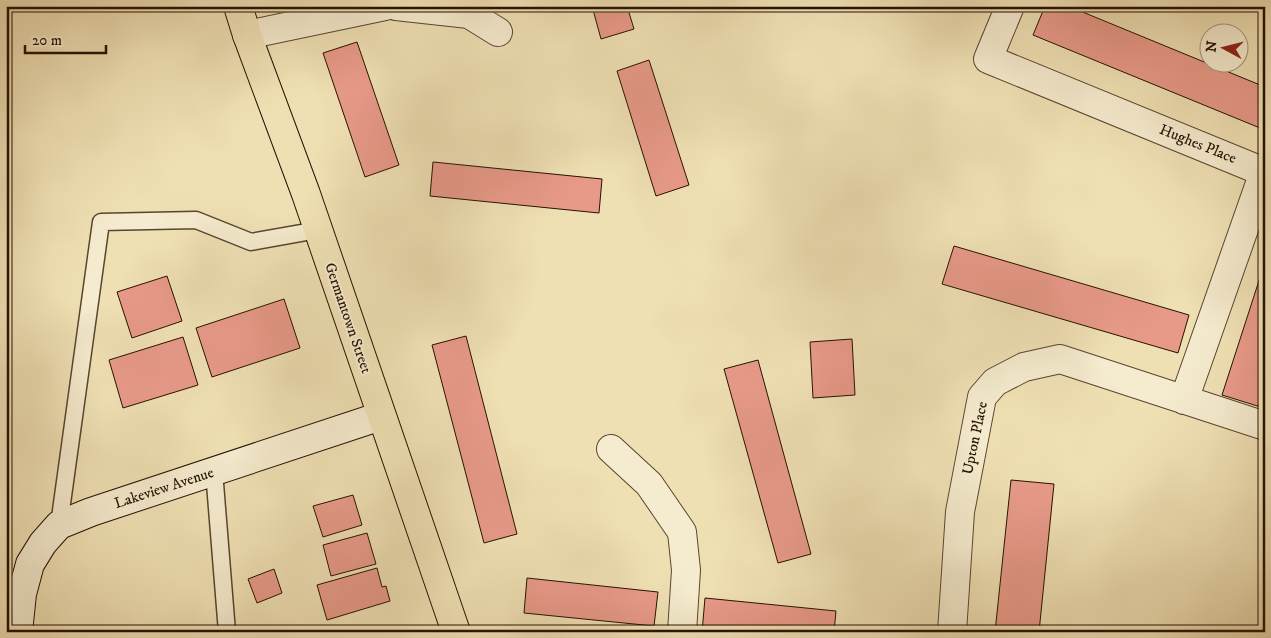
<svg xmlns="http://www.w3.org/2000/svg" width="1271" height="638" viewBox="0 0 1271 638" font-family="'IM FELL DW Pica',serif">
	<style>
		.building { fill: #e89a89; stroke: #251101 }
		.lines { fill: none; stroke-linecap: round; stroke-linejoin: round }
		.lane-casing { stroke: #58452e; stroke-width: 19 }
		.street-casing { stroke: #58452e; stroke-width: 30 }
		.secondary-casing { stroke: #251101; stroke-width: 30 }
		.primary-casing { stroke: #251101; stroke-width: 30 }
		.lane { stroke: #f5ebce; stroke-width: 16 }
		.street { stroke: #f5ebce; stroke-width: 28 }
		.secondary { stroke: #f5ebce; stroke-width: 28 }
		.primary { stroke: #efe0b4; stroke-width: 28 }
		.labels { text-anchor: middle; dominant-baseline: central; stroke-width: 4; stroke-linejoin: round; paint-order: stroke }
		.street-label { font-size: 15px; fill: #251101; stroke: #f5ebce }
	</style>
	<rect width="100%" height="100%" fill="#efe0b4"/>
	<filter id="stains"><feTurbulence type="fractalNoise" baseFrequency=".004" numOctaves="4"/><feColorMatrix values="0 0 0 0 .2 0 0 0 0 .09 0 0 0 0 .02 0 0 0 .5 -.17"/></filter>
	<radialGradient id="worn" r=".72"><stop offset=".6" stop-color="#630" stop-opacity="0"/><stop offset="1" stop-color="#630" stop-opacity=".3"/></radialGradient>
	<path class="building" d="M592 6H627L634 29 601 39Z
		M1045 6H1068L1265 87V115L1260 128 1033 35Z
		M357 42 399 165 365 177 323 53Z
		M649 60 689 185 656 196 617 71Z
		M433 162 602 179 599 213 430 196Z
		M954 246 1189 315 1178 353 942 284Z
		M1265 262V405L1264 408 1222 395Z
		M167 276 182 321 132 338 117 292Z
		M284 299 300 348 212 377 196 328Z
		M466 336 517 534 484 543 432 345Z
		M183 337 198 385 123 408 109 360Z
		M852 339 855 395 813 398 810 342Z
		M758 360 811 554 778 563 724 369Z
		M1011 480 1054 484 1039 632H995Z
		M353 495 362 525 323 537 313 506Z
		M367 533 376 564 331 576 323 545Z
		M377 568 382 587 386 586 390 601 327 620 317 585Z
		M274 569 282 593 257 603 248 579Z
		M527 578 658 592 654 626 524 613Z
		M705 598 836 611 834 632H702Z"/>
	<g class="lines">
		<g class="lane-casing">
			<path id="lane" d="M214 471 227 632
				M59 525 101 222 196 220 251 242 318 230"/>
		</g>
		<g class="street-casing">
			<path id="street" d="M396 6 469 14 498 32
				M1010 6 988 59 1264 172 1184 400
				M247 35 385 6
				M611 449 649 484 682 532 686 570 682 632
				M952 632 960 512 982 397 995 382 1024 367 1060 359 1265 426"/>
		</g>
		<g class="secondary-casing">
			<path id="secondary" d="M18 632 22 594 30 564 43 543 59 525 91 512 381 416"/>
		</g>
		<g class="primary-casing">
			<path id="primary" d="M238 6 247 35 306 194 456 632"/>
		</g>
		<use href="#lane" class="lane"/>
		<use href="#street" class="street"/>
		<use href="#secondary" class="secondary"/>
		<use href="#primary" class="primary"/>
	</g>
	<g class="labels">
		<g class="street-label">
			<text transform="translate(1198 144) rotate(22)">Hughes Place</text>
			<text transform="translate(348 318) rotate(71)">Germantown Street</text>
			<text transform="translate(975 438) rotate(-78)">Upton Place</text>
			<text transform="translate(164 488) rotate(-18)">Lakeview Avenue</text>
		</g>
	</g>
	<rect width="1271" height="638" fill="none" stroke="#efe0b4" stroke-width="25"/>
	<rect x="8" y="8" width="1256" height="623" fill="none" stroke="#251101" stroke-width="2.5"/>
	<rect x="12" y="12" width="1246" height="613" fill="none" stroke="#251101"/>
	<g transform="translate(1224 48) rotate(277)"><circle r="24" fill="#f5ebce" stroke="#a2947c"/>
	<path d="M0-4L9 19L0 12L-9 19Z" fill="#8f2418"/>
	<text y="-8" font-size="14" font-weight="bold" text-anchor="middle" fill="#251101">N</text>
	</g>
	<path d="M25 45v8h81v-8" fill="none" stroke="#251101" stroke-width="2.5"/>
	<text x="32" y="45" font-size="15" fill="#251101" stroke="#f5ebce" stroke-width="4" paint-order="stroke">20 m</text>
	<rect width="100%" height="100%" filter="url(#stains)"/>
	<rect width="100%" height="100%" fill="url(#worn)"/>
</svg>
